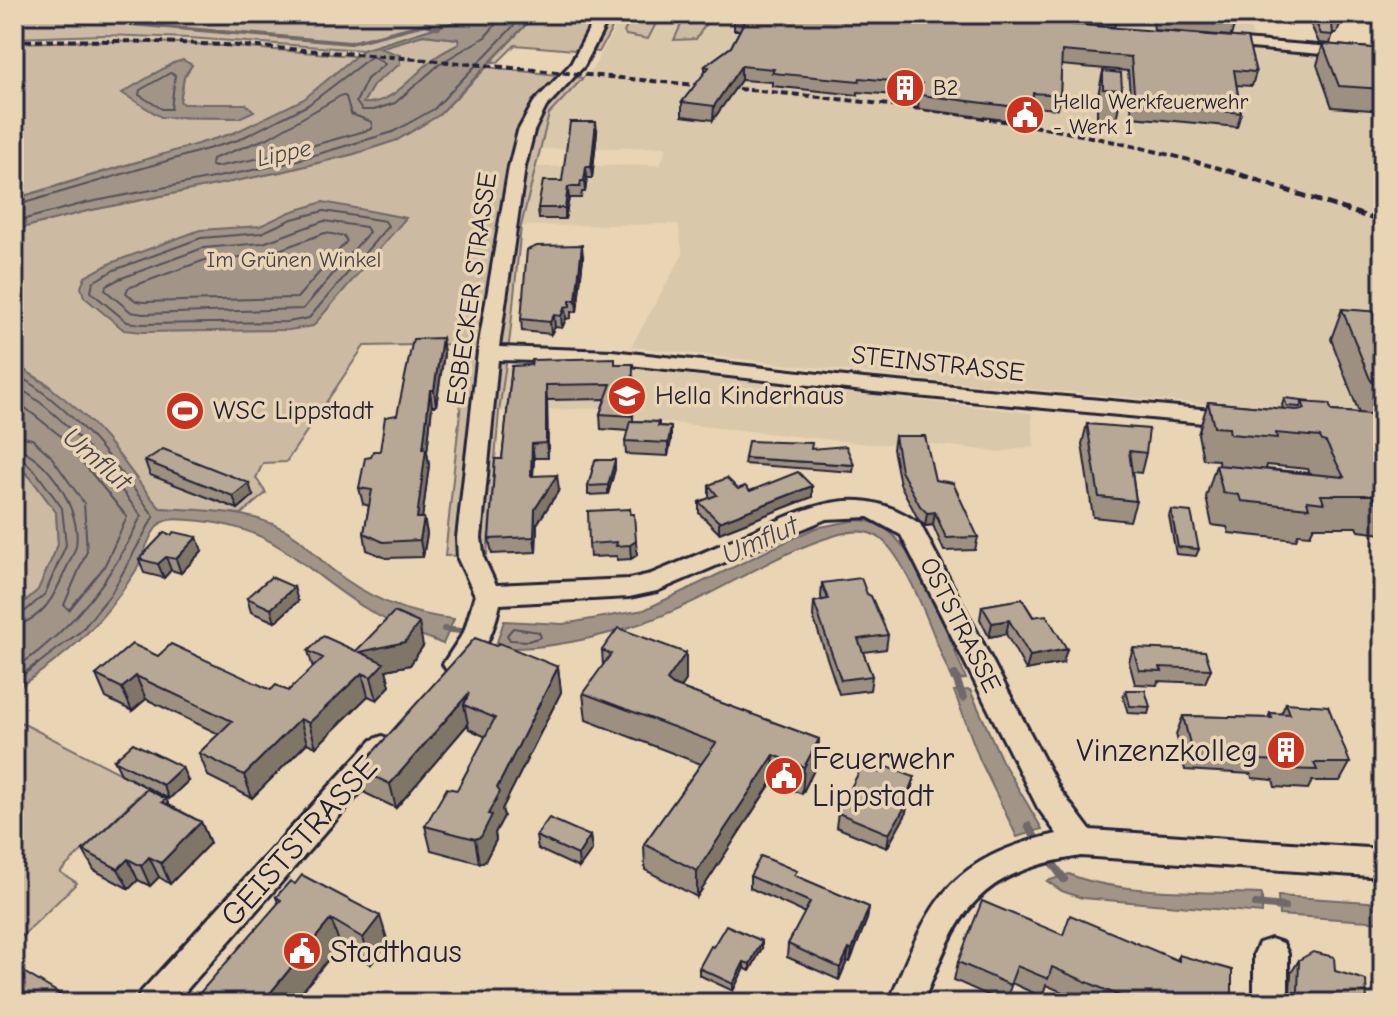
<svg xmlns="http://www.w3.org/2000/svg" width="1397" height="1017" viewBox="0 0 1397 1017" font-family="'Comic Neue',sans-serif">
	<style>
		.built { fill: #dac8aa }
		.green { fill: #ccbba2; stroke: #776e6e; stroke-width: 2; fill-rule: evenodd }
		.water { fill: #a29588; stroke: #6f6769; stroke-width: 2; fill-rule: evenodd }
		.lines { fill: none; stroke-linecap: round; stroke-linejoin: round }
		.shore-far1 { stroke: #55505a; stroke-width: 2 }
		.shore { stroke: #55505a; stroke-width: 3 }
		.stream-far2 { stroke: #6f6769; stroke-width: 4 }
		.stream-far1 { stroke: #6f6769; stroke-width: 6 }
		.stream { stroke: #6f6769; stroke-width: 8 }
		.street-casing { stroke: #22223b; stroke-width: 6 }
		.secondary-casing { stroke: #22223b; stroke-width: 6 }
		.street { fill: #e9d5b3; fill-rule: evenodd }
		.secondary { fill: #e9d5b3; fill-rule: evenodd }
		.rail-far1 { stroke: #22223b; stroke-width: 4; stroke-dasharray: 7 4; stroke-linecap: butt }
		.rail { stroke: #22223b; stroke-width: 5; stroke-dasharray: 10 5; stroke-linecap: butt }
		.wall { fill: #9d9080; stroke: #22223b; stroke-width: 2; fill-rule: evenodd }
		.shaded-wall { fill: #807668; stroke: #22223b; stroke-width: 2 }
		.building { fill: #b7a895; stroke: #22223b; stroke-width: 2 }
		.labels { text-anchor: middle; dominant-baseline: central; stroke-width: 7; stroke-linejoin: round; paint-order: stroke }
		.far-poi-label { font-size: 22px; fill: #22223b; stroke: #e9d5b3; text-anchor: start }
		.far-park-label { font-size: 22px; fill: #444150; stroke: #e9d5b3 }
		.far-water-label { font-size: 24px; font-style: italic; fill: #484452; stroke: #e9d5b3 }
		.street-label { font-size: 26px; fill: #22223b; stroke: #e9d5b3 }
		.poi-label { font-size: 26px; fill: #22223b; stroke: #e9d5b3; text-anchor: start }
		.water-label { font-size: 28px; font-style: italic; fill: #484452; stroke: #e9d5b3 }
		.near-poi-label { font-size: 32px; fill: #22223b; stroke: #e9d5b3; text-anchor: start }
		.near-street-label { font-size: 32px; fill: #22223b; stroke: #e9d5b3 }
	</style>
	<rect width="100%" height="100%" fill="#e9d5b3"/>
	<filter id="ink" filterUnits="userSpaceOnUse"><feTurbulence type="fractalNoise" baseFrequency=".0125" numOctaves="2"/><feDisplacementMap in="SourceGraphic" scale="16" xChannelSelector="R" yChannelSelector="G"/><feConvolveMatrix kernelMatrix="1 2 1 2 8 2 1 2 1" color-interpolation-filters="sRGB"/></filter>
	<g filter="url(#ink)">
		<path class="built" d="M623 14H810L1383 61V420L930 380 631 347 683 254 678 224 521 226 535 167 660 165 667 147 539 149 549 113 593 68Z
			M1112 14H1246L1254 40 1118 29Z
			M80 36 189 38 354 50 348 55 182 43 75 42Z
			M613 367 1031 413 1034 446 1000 452 932 444H869L608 416 607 408 499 412 506 368Z"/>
		<path class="green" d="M14 14 97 16 95 14H480L363 50 189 38 103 35 14 38Z
			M536 14H620L599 52 515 45 498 62H491Z
			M634 14H661L648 39 626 35 624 32Z
			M686 14H712L696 39 674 40Z
			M423 35 458 39 459 44C451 48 443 52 436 57 415 73 393 106 363 103L374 84 400 64 379 48Z
			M96 41 182 43 355 56C299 122 206 142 126 165 88 176 51 188 14 199V43ZM183 60 192 65 184 77 180 101 183 104 239 118 161 117 153 74Z
			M487 67 583 78 549 114 521 226 510 336 499 412 487 555 445 556 467 344 364 346 286 462 263 463 256 478 266 493 241 514 160 508 48 384 14 364V230L87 211 285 171 354 154 397 140 439 115Z
			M14 463 30 477 56 512 58 545 38 590 14 611Z
			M14 719 147 787 60 872 77 883 14 944Z"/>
		<path class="water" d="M480 14H536L439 115 397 140 354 154 285 171 87 211 14 230V199L234 133 304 99 363 50ZM423 35 458 39 459 44C452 48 443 52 436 57 415 72 393 106 363 103L374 84 400 64V55L379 48Z
			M183 60 192 65 184 77 180 101 183 104H246L254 111 239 118 161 117 122 93 173 63Z
			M323 202 406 218 313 326 289 330 142 332 124 330 84 297 81 287 85 277 111 263 200 230 260 226 290 212Z
			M14 364C48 384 81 409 106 439 125 461 140 486 160 508 207 511 258 509 298 538 309 547 319 559 330 568 367 598 406 614 454 619L443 644C416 633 390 624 365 608 297 566 277 525 189 520 177 519 163 517 156 528 146 541 143 559 135 572 100 627 68 655 14 690V611L38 590 58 545 56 512 30 477 14 462Z
			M857 520C868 521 877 522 886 529 918 552 951 641 966 679L952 680C936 644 910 562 881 539 869 530 854 530 840 534 771 553 712 599 645 622 596 639 547 650 495 648L504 621 563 624 644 610 815 528Z
			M970 690 1002 761 1042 829 1017 837 980 760 954 691Z
			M1069 874C1115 895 1209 891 1262 894V913L1082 898 1062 891 1047 881Z
			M1278 896 1383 903V922L1279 915Z"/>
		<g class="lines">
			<path class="shore-far1" d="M170 73 175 75 171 109H162L139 95 140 90Z
				M342 95 346 97 351 114 372 122V129L282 154 215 167 211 165 212 159 268 138Z
				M14 206 238 140 308 105 372 56 385 64 367 79 356 102 362 110H374L395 103 441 63 485 37 496 24 493 14
				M324 211 385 221 388 226 309 318 288 322 142 324 127 322 91 292 93 282 114 270 201 238 261 233 292 219Z
				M324 221 366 227 369 232 303 309 143 314 131 312 105 290 106 286 119 279 203 248 263 243Z
				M14 222 85 203 284 164 393 132 434 109 525 14
				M325 233 344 236 347 241 297 298 144 302 136 301 126 293 128 288 205 260 265 255Z
				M14 373C74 408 113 461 154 516L111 594 81 631 35 666
				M14 385C68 416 104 467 141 516 112 579 75 626 19 666
				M14 399 62 437 127 517 104 567 69 610 64 605 87 551 84 503 50 455 32 439 14 435
				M14 447C48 456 82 511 76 546 74 554 69 562 66 569 55 595 44 619 14 626
				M14 457 22 459 36 472 62 508 66 545 45 594 22 614 14 616
				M513 628 539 632 541 637 528 641 510 640 507 635Z"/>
			<path class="shore" d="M14 669 21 664
				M14 681 37 664"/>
			<path class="stream-far2" d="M115 14 114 21 119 23 350 43 425 24 439 28"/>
			<path class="stream-far1" d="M444 629 469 632"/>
			<path class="stream" d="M955 675 963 698
				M1028 826 1041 847
				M1047 856 1064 879
				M1256 904 1284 907"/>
			<g class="street-casing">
				<path id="street" d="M597 14H611L584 66 546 107 534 131 525 167 499 347 612 351 864 379 1235 412 1246 419 1235 426 864 391 612 363 498 360 481 538 484 559 496 585 629 579 651 574C685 560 719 546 753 531 812 506 860 481 920 524L1060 790 1090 830 1383 849V877L1081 856C975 872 958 912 923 1003H889C929 905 944 859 1057 834L1038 808 901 535 868 517 826 519 657 591 629 597 500 604C495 627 478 681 447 671L443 664 464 632 475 595 458 559 457 538 479 343 509 167 518 131 534 102 571 64Z
					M1218 38 1383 51V59L1213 45 1211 42Z
					M382 736 392 740 397 748 392 756 175 1003H136L141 992 372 740Z
					M1271 939 1283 943 1288 954V1003H1254V954L1259 943Z"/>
			</g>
			<g class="secondary-casing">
				<path id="secondary" d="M1383 14V21L1373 15V14Z"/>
			</g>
			<use href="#street" class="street"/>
			<use href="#secondary" class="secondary"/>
			<path class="rail-far1" d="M14 41C210 37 404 58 599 76 811 96 1027 111 1232 172"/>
			<path class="rail" d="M1226 170 1383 222"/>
		</g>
		<path class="wall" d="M938 14 1256 72 1252 86 1236 85 1241 113 1237 127 1132 117 1128 71 1061 65 1060 95 1057 109 1032 107 1029 123 918 109 919 97 858 92V95L772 86V82L741 80 713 120 682 116V102L705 73V66L731 47 740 30H734V17Z
			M951 14H1047L1046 21Z
			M1082 14H1107L1108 17 1116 22 1114 27 1082 24Z
			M1152 14H1233L1235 22 1231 36 1154 30Z
			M1306 14H1337L1340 24 1337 33H1333L1330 44 1319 43Z
			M1323 44 1383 49V111L1332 107 1317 65Z
			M1103 71 1122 90 1116 120 1097 118V100Z
			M597 132 592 178H587L585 192H582L581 198H569L565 219H539L538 208 562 181Z
			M583 257 577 312H571V318L566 319 562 328 555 327 551 334 522 331 521 319Z
			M1342 309 1383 319V534L1359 531 1357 527H1314L1310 535 1298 534 1296 540 1229 533 1227 527 1212 525 1206 497 1216 465H1219L1218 460 1203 459 1198 434 1208 402 1283 409 1282 405 1284 398 1311 402 1332 411 1359 413 1331 339ZM1267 465 1307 469 1309 473 1266 469Z
			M442 338 444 354 436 406H432L427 452 429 465 422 518H424L427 534 423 557 386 558 367 550 364 533 369 506 363 504 359 488 371 457 380 451 397 415Z
			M615 364 634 378 633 421 659 422V426L671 427V440L668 456 626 454 625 441 628 431 601 429 600 414 605 399 547 400 548 458H534L533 476 559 490 537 524 536 552 492 554 489 539 502 459 512 366Z
			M1087 424 1146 453 1141 473 1132 472 1136 501 1130 521 1093 517 1082 444Z
			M895 436 935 480 978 537 975 550 944 551 933 525 925 526 918 519 900 484 893 449Z
			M745 458 854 465 853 472 744 464Z
			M615 460V469L608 494 588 495V486Z
			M145 461 253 496 238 509 150 475Z
			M709 485 750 491 812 486V497L719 533 699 513V502L710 498 709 496Z
			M630 509 637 555 631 559 617 560V556L590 557 589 544Z
			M1171 510 1199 549 1196 556 1176 554 1169 516Z
			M171 535 202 551 181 573 171 570 164 578 144 573 139 559Z
			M822 583 867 594 888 635 886 649 863 652 872 676 870 690 839 694 813 616 814 602 822 600 821 597Z
			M247 598 298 601 275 622 251 612Z
			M1022 599 1063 663 1026 670 1006 634 989 637 980 619 982 606Z
			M423 646 410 665 386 670 390 686 377 700 368 696 316 747 307 743 252 798 208 776 199 753 219 734 146 699 132 711 106 698 96 675 158 656 271 690 288 691 313 668 308 651H356Z
			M496 646 558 667 561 692 502 809 504 816 495 833 496 840 485 861 479 863 431 850 425 826 457 790 486 737 469 729 468 724 396 808 365 793 358 769Z
			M1133 648 1211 669 1205 683 1158 681 1157 685 1135 684 1129 662Z
			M602 650 686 653V680L681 688 819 739 816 766 802 794 772 782 697 897 645 870 644 844 701 764 586 720 583 693 603 666Z
			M1126 690 1150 707 1148 714 1128 713 1123 697Z
			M1286 703 1350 763 1340 781H1312L1308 789 1275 787 1273 780 1252 778 1251 774 1185 770 1176 734 1183 716 1268 718 1270 713 1281 714Z
			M114 760 188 781 169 799 121 774Z
			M881 773 914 777 905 816 887 848 836 827 838 813Z
			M166 799 169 805 201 822 210 843 170 884 159 877 150 886 138 880 129 889 94 870 83 850Z
			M536 836H590L592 850 579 868 538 849Z
			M750 876H796L869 907 867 919 850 962 847 961 839 980 787 957 788 944 805 913 750 888Z
			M276 897 388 942 371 964 340 945 278 903Z
			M1063 935 1177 960 1179 955 1232 1003H1088L1046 985 1042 997 1012 983 1005 1003 954 980 958 962Z
			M713 947 762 948 750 971 744 968 733 991 699 975V968Z
			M1299 960 1335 971 1367 1003H1279L1285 993H1290L1291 973Z"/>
		<path class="shaded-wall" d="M741 66V80L713 120 714 106Z
			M596 122 597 132 592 178 591 167Z
			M586 167 587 178 585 192 584 181Z
			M568 187 569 198 565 219V208Z
			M582 245 583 257 577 312 576 300Z
			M565 307 566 319 562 328 561 316Z
			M554 315 555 327 551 334 550 322Z
			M442 338 444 354 436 406 434 390Z
			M546 385 547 400 548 458 546 443Z
			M430 390 432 406 427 452 429 465 420 535 417 518 423 449Z
			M671 427V440L668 456V443Z
			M532 444 534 458 532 491 531 476Z
			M615 460V469L608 494V485Z
			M557 475 559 490 537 524 536 552 534 537 535 509Z
			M249 483 253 496 238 509 233 496Z
			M812 486V497L719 533V522Z
			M935 512 933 525 925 526 927 513Z
			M424 518 427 534 423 557 420 540Z
			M197 537 202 551 181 573 176 559Z
			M636 541 637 555 631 559 630 545Z
			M166 557 171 570 164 578 158 564Z
			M294 587 298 601 275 622 271 609Z
			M1009 620 1006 634 989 637 992 623Z
			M419 623 423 646 410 665 386 670 390 686 377 700 371 677 374 673 365 675 360 652Z
			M1067 649 1063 663 1026 670 1030 656Z
			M686 653V680L668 707 667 680Z
			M558 667 561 692 502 809 504 816 495 833 496 840 485 861 479 863 475 839 488 814 497 788Z
			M362 673 368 696 316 747 309 723Z
			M136 676 146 699 132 711 122 688Z
			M469 693 464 705 468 724 396 808 390 784Z
			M300 719 307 743 252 798 244 775Z
			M819 739 816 766 802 794 804 767Z
			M774 755 772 782 697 897V871Z
			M182 767 188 781 169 799 163 785Z
			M914 777 911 791 906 804 908 802 905 816 887 848 889 834 905 801Z
			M201 822 210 843 170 884 161 863Z
			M590 836 592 850 579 868 578 855Z
			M149 857 159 877 150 886 141 866Z
			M128 859 138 880 129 889 118 869Z
			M869 907 867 919 850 962 852 950Z
			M380 916 388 942 371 964 363 938Z
			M331 919 340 945 293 1003H262Z
			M762 941V948L750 971V964Z
			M849 949 847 961 839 980 840 968Z
			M744 962V968L733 991V984Z
			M60 994 66 1003H51Z"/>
		<path class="building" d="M735 14H938L1247 38 1256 72 1234 70 1241 113 1135 103 1131 57 1062 51 1060 95 1033 93 1032 109 920 95 922 84 860 78 859 81 772 73 774 69 741 66 714 106 682 102 709 67 705 66 731 47 746 18 734 17Z
			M1082 14H1107L1108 17 1115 18 1116 22 1083 19Z
			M1157 14H1233L1235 22 1157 16Z
			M1312 14H1337L1340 24H1332L1333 35 1321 34Z
			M1323 44 1383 49V89L1339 86Z
			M1103 71 1121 73 1122 90 1103 89Z
			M570 122H596L591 167H586L584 181H581L580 187H568L565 208H538L543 181H562Z
			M582 245 576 300H570V306L565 307 561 316 554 315 550 322 521 319 527 250 537 246Z
			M1342 309 1380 312 1383 319V389L1377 388 1370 379Z
			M442 338 434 390H430L423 449H426L417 518H424L420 540 383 542 364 533 372 490 359 488 365 458 371 457 373 451H380L385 417 397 415 413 339Z
			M615 358V364H633L632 416 600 414 611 384 546 385V443L532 444 531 476 557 475 535 509 534 537 489 539 495 459H502L512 366 531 365 532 360Z
			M1284 398 1310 401 1311 402H1302L1300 407 1287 406Z
			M1208 402 1296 410 1305 409 1302 402 1329 404 1332 411 1383 415V500L1374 499 1372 495H1321L1324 503 1307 501 1309 508 1241 501 1239 495 1223 493 1216 465 1344 477 1326 442 1322 441 1320 437 1276 433 1277 438 1230 434 1229 428 1214 427Z
			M630 421 659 422 658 426 671 427 668 443 625 441Z
			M1087 424 1149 429 1146 453 1129 451 1136 501 1099 497Z
			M895 436H925L935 480 953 483 978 537 946 538 935 512 927 513 920 506 901 471Z
			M748 441 812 443 811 449 846 446 854 465 745 458Z
			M163 449 249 483 233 496 145 461Z
			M595 460H615L608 485 588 486Z
			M798 472 812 486 719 522 699 502 717 495 709 485 727 478 738 489 745 486 750 491Z
			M630 509V514H634L636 541 630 545 616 546 617 542 589 544 588 511Z
			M1171 510 1191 512 1199 549 1178 547Z
			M174 532 197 537 176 559 166 557 158 564 139 559 164 533 171 535Z
			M271 577 294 587 271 609 247 598Z
			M861 578 867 594 871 596 888 635 858 639 872 676 841 680 814 602 828 599 822 583Z
			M1022 599 1033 617 1046 615 1067 649 1030 656 1009 620 992 623 982 606Z
			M394 612 419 623 405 642 360 652 384 663 371 677 362 673 309 723 300 719 244 775 199 753 232 721 136 676 122 688 96 675 132 644 158 656 171 644 271 690 276 685 288 691 323 658 308 651 323 636 356 651Z
			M618 628 686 653 667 680 673 685 819 739 804 767 774 755 697 871 644 844 716 743 583 693 611 654 602 650Z
			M475 638 496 646 499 643 558 667 497 788 500 792 488 814 492 815 481 837 475 839 425 826 447 788 457 790 495 718 464 705 469 693 390 784 358 769Z
			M1133 648 1205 651 1211 669 1160 667 1162 671 1139 670Z
			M1126 690H1145L1150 707 1130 706Z
			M1286 703 1328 706 1350 763H1314L1317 770 1284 769 1281 761 1260 760 1259 756 1192 752 1183 716 1272 718 1270 713 1290 714Z
			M133 743 182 767 163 785 114 760Z
			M862 766 881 773 885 766 914 777 905 801 908 802 889 834 838 813Z
			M147 789 166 799 162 802 201 822 161 863 149 857 141 866 128 859 118 869 83 850Z
			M549 818 590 836 578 855 536 836Z
			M761 856 797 871 794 875 869 907 852 950 849 949 840 968 788 944 810 902 750 876Z
			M302 875 380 916 363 938 331 919 262 1003H191L281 900 276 897 290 881 295 884Z
			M982 901 1063 935 1070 915 1179 961V955L1232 970V1003H1136L1052 967 1048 979 1017 966 1010 985 958 962Z
			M726 925 762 941 750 964 744 962 733 984 699 968 711 946 713 947Z
			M1313 952 1334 957 1335 971 1366 980 1367 1003H1285V993L1298 992 1299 960Z
			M17 968 60 994 51 1003H14V971Z
			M791 992 816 1003H767L771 995 786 1002Z"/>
	</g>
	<defs>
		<g id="building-disc" transform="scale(2)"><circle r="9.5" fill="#c8321e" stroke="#e9d5b3"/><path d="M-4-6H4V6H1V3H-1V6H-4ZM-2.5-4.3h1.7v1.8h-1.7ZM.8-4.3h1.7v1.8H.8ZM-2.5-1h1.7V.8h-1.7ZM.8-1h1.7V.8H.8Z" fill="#fff"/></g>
		<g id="civic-disc" transform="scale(2)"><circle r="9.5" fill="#c8321e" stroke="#e9d5b3"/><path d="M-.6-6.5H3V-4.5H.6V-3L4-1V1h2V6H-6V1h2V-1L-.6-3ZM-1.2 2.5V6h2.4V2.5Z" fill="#fff"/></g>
		<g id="school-disc" transform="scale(2)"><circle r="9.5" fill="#c8321e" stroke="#e9d5b3"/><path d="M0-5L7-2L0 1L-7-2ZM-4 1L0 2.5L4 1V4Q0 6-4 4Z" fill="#fff"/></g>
		<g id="stadium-disc" transform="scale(2)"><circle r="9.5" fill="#c8321e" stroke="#e9d5b3"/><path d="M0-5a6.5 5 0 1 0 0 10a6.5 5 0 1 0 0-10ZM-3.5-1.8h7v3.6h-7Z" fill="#fff"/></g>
	</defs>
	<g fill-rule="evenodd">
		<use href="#building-disc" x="905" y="88"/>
		<use href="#civic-disc" x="1025" y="115"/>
		<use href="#school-disc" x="627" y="396"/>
		<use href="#stadium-disc" x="185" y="411"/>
		<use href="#building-disc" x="1286" y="750"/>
		<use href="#civic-disc" x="784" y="776"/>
		<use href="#civic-disc" x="302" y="951"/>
	</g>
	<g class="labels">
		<g class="far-poi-label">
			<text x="933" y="88">B2</text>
			<text x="1053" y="102">Hella Werkfeuerwehr<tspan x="1053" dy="25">- Werk 1</tspan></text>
		</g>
		<g class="far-park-label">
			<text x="294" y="260">Im Grünen Winkel</text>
		</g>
		<g class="far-water-label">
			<text transform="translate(284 153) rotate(-12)">Lippe</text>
		</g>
		<g class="street-label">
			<text transform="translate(472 289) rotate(-82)">ESBECKER STRASSE</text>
			<text transform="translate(938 364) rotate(6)">STEINSTRASSE</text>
			<text transform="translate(960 625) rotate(63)">OSTSTRASSE</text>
		</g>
		<g class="poi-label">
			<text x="655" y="396">Hella Kinderhaus</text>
			<text x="213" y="411">WSC Lippstadt</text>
		</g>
		<g class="water-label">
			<text transform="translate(97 459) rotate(41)">Umflut</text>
			<text transform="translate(760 540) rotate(-24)">Umflut</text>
		</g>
		<g class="near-poi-label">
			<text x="1258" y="750" text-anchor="end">Vinzenzkolleg</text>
			<text x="812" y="758">Feuerwehr<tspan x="812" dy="37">Lippstadt</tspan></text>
			<text x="330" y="951">Stadthaus</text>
		</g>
		<g class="near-street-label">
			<text transform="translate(299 841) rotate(-48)">GEISTSTRASSE</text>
		</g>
	</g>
	<rect width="1397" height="1017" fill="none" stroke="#e9d5b3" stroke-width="48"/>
	<rect x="24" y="24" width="1349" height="969" fill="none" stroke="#22223b" stroke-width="3" filter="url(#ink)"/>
</svg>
